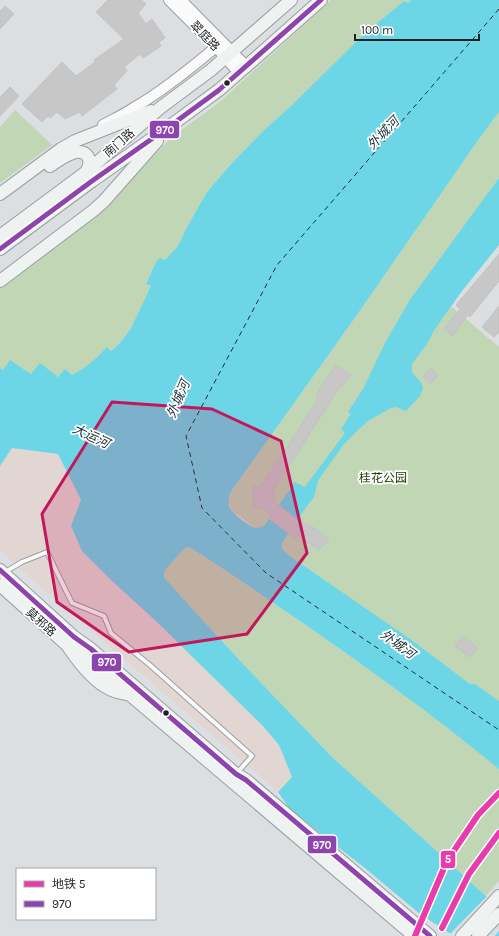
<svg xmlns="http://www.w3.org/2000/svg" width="499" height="936" viewBox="0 0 499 936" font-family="Karla,'Noto Sans SC',sans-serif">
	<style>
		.commercial { fill: #e2d6d3 }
		.green { fill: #c0d6b4 }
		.water { fill: #6cd6e6 }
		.pier { fill: #dcdfe2 }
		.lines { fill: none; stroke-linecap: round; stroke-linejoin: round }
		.ferry { stroke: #172f34; stroke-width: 1; stroke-dasharray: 5 4; stroke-linecap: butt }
		.building { fill: #c8c7c8; stroke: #c3c2c3 }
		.service-casing { stroke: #9b9ea1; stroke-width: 6 }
		.tertiary-casing { stroke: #9b9ea1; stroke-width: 12 }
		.secondary-casing { stroke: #9b9ea1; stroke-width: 14 }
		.service { stroke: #fafafb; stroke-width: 4 }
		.tertiary { stroke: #fafafb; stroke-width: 10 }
		.secondary { stroke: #eef3f1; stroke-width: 12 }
		.bus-1-casing { stroke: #fff; stroke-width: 8 }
		.bus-1 { stroke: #8e44ad; stroke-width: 5 }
		.metro-1-casing { stroke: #fff; stroke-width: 9 }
		.metro-1 { stroke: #e93cac; stroke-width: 6 }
		.marked { fill: #c2185b; fill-opacity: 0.2; stroke: #c2185b; stroke-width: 3; stroke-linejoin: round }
		.bus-dot { fill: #1f2124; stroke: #fff; stroke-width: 1.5 }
		.labels { text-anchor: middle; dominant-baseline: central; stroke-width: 3.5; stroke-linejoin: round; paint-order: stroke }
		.street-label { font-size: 12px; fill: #1f2124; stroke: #fff }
		.park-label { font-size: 12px; fill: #1e3b00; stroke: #fff }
		.water-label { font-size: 13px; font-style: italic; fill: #172f34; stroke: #fff }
		.line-badge { stroke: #fff; stroke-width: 1.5 }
		.badge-label { font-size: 11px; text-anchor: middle; font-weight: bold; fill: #fff }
	</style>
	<rect width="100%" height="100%" fill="#dcdfe2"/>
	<path class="commercial" d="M12 448 58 454 81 500 71 526 82 551 112 581 158 623 263 726 279 745 292 777 278 792 29 577 0 551V466Z"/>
	<path class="green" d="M331 0H411L408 3 404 1 365 33 291 106 262 132 232 163 207 192 187 227 178 246 165 260 156 262 146 284 151 286 130 330 119 344 111 351 107 347C97 358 87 368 74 374 59 380 20 373 3 371L0 368V280L115 194 172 137 221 101Z
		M15 110 52 145 0 183V127Z
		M499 112V178L491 189 433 332 451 306 499 347V701L475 684H470L291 557 233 511C227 505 228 498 232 490L352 322 481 136Z
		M187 547 191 548 206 557C306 625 406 692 499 769V881L486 896 440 854 332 757 243 664 176 591 164 577V574L165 570 184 549Z"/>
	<path class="water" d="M411 0H499V112L481 136 352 322 232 490C229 495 228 500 229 506 231 512 249 527 256 528 259 528 262 527 265 525L295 482 305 487 345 433 341 429 351 414 348 412 363 389 385 343 409 301 499 178V245L462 291 433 332 427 344 412 364V372L422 384 423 388 420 396 407 410 405 411 396 407 391 408 368 421 355 433 344 444 321 476 318 481 314 497 298 518 282 543V549L291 557 410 639 470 684H475L499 701V769C433 715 364 665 294 617 260 594 226 570 191 548L187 547 184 549 165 570 164 574V577L176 591 243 664 332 757 440 854 499 908V936H454L420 914 366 869 325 837 289 808 278 792 292 777 279 745 263 726 158 623 112 581 82 551 71 526 81 500 58 454 12 448 0 466V368L3 370 10 360 31 374 40 363 58 377 65 369 72 375C87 367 96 359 107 347L111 351 119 344 130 330 151 286 146 284 156 262 160 258 165 260 178 246 187 227 207 192 232 163 262 132 291 106 365 33 404 1 408 3Z"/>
	<path class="pier" d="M488 895 499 905V931L495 936H453L450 934Z"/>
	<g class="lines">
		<path class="ferry" d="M499 9 277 265 186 436 202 508 266 573 499 730"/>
	</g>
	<path class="building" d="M108 0H141L146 4 138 13 146 24 152 19 165 38 159 42 161 46 143 58 140 54 124 67 127 71 114 85 117 89 82 116 80 112 65 119 57 112 50 118 48 116 42 122 22 104 62 62 76 76 95 62 94 60 124 39 96 12Z
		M5 6 14 14 0 29V11Z
		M10 87 19 96 0 116V97Z
		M499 254V281L470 317 468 315 452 336 444 329 460 309 456 305Z
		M499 306V332L494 337 482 327Z
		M336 365 351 375 343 386 341 385 274 489V502L305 525 307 523 329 539 319 550 298 535 295 538 269 519 272 516 260 507 254 508 253 487H258L264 482 318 400 316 395Z
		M431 368 438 375 430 384 423 376Z
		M463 636 478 648 470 657 455 646Z"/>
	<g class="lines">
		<g class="service-casing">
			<path id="service" d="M5 572 22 562 47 552 72 603 104 616 111 633 151 666 252 756 237 773"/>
		</g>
		<g class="tertiary-casing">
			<path id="tertiary" d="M169 0 216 47 239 73
				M181 0 247 67
				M103 125C114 119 125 114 135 107 163 91 191 68 216 47"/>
		</g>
		<g class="secondary-casing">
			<path id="secondary" d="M50 166C59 160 82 142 89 159 90 164 89 168 86 172
				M0 194 61 149 75 141 151 111
				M0 236 86 172 160 108 211 70 291 0
				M0 249 92 181 170 126 219 90 267 48 321 0
				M0 281 94 210 104 201 157 141
				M0 570 74 637 91 649 236 774 246 780 430 936
				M0 585 67 645 88 657 130 695 414 936
				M69 648C78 661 92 679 106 687 112 691 119 693 127 694
				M462 936 499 896
				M478 936 499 914"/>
		</g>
		<use href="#service" class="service"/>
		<use href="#tertiary" class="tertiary"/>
		<use href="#secondary" class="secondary"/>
		<g class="bus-1-casing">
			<path id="bus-1" d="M0 249 92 181 170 126 219 90 321 0
				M0 570 74 637 91 649 236 774 246 780 430 936"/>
		</g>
		<use href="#bus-1" class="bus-1"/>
		<g class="metro-1-casing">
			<path id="metro-1" d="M442 928 469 874 499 833
				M415 936 447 861 478 815 499 793"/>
		</g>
		<use href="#metro-1" class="metro-1"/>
	</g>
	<path class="marked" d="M112 402 212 409 281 441 307 553 247 634 129 652 57 602 42 514Z"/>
	<g class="bus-dot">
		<circle cx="227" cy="83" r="3.5"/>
		<circle cx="166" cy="713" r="3.5"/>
	</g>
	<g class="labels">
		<g class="street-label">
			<text transform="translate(205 36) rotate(46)">翠庭路</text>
			<text transform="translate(119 143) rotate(-41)">南门路</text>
			<text transform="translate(41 622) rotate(42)">莫邪路</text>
		</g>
		<g class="park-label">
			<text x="383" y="478">桂花公园</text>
		</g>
		<g class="water-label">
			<text transform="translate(383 133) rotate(-46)">外城河</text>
			<text transform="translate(178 399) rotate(-67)">外城河</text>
			<text transform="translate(91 436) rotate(25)">大运河</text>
			<text transform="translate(398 644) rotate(36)">外城河</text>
		</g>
	</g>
	<g class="line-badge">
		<rect x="149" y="120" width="31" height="19" rx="4" fill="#8e44ad"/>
		<rect x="91" y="653" width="31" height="19" rx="4" fill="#8e44ad"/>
		<rect x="307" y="835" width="30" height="19" rx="4" fill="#8e44ad"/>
		<rect x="440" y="850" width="16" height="19" rx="4" fill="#e93cac"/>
	</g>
	<g class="badge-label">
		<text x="165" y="134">970</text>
		<text x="107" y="666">970</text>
		<text x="322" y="849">970</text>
		<text x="448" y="863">5</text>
	</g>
	<rect x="16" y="868" width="140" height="52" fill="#ffffff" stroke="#a5a6a7"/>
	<rect x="24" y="881" width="20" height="6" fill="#e93cac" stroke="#a5a6a7"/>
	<text x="52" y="888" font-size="12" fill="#1f2124">地铁 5</text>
	<rect x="24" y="901" width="20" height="6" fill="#8e44ad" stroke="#a5a6a7"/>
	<text x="52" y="908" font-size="12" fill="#1f2124">970</text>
	<path d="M355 34v6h124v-6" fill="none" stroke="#1f2124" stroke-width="2"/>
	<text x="361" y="34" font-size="12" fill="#1f2124" stroke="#ffffff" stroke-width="3" paint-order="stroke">100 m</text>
</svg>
